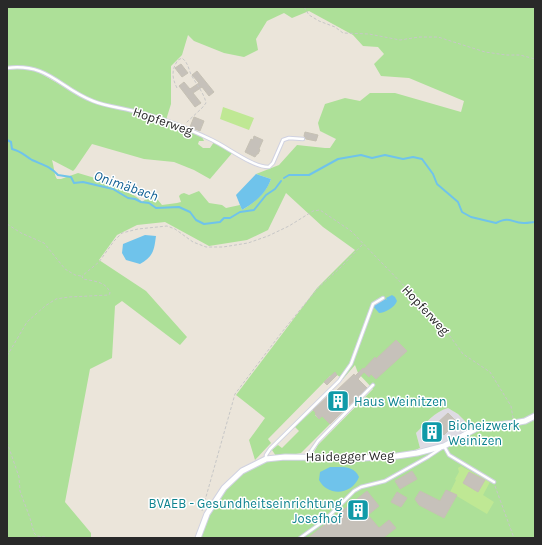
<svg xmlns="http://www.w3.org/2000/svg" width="542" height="545" viewBox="0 0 542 545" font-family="Karla,sans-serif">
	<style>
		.industrial { fill: #dedbe3 }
		.green { fill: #ade098 }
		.pitch { fill: #bfe894 }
		.water { fill: #6fc3eb }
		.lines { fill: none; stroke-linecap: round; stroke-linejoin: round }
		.stream { stroke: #6fc3eb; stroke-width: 2 }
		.building { fill: #c6c1ba; stroke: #c6c1b4 }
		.service-casing { stroke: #d0d2e1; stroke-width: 4.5 }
		.minor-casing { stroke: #d0d2e1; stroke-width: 7 }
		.path { stroke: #c7c7c7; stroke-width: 1; stroke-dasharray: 3 2; stroke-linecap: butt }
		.service { stroke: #fff; stroke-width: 2.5 }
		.minor { stroke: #fff; stroke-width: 5 }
		.labels { text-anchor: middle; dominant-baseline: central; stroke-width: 3; stroke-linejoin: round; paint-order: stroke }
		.street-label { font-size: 13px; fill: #292929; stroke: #fff }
		.culture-label { font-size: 13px; fill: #0d838f; stroke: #fff; text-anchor: start }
		.water-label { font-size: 14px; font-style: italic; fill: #106095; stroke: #fff }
	</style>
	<rect width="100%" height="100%" fill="#ebe5da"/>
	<path class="industrial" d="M449 408 458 414 469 425 463 434 438 445 420 448 416 433 434 415 442 410Z"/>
	<path class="green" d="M7 7H535V538H198C206 507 233 466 266 459 286 454 307 457 327 458 360 459 394 459 426 451 446 445 456 443 469 425L458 414 448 408C434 412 426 423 416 433L420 448 415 450C383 457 349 457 316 456L314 452 318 445 373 389 358 373 355 365 343 379 337 375 330 376 268 439 271 443 255 460 249 440 265 418 236 395 317 288 355 250 323 227 286 193 268 230 247 240 209 246 165 222 137 225 117 235 99 260 146 291 187 337 180 345 122 301 115 306 112 358 90 369 65 502 91 533V538H7V70L26 68 38 72 89 101 163 120 202 137 204 141H199L198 144 203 148H210L214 142 233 152 210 179 194 170 174 162 144 159 92 144 75 169 73 171 52 160C54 166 54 175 57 179H61L78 173 105 181H111L138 198 142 202 149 197V195L153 194 162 205 177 203 181 202 179 196 181 194 184 193 189 195 199 191 209 203 222 205 226 208 240 205 242 210C255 202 266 193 271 179L256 174 279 165 297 145 325 148H330L336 139 320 131 318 123 325 104 345 98 360 101 370 93H395L461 112 464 101 409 78 381 76 374 64 384 54 378 47 363 46 353 35 309 11 292 18 284 13 267 21 256 39 258 50 244 57 224 53 194 41 188 35 182 55 171 66V104L166 120 93 101 39 70 27 67 7 68Z
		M313 410 316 413 315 415 319 419 322 416 330 424 301 453 296 454 276 456 272 450 278 445 282 448 299 431 295 427Z"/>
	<path class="pitch" d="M223 107 254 118 249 130 220 119Z
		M461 466 490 482 483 495 494 502 487 514 450 492 456 480 455 479 459 472 458 468Z"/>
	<path class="water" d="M256 174 271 179C266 194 254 203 242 210L236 195Z
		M145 235 156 236C154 250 154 256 140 264L126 260 122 253 123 244Z
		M392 295 395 297 397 301C395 307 385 313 379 313L373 306 374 305 385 299 387 300 386 298Z
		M330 467C342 467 354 465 359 477 352 495 328 497 319 480L320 472Z"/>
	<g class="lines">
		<path class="stream" d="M7 140 11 142 12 149C21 151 25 156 32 160 43 165 50 166 58 175L71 177 74 183 83 182 113 189 128 198 135 199 141 202 149 203 156 208 179 207 190 212 196 220 204 224 220 222 224 218H230L240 212 254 210 266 195 275 189 281 181
			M284 178 289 175H309L338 159 361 155 372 158 385 155 403 159 413 157 422 159 433 174 437 184 458 202 462 212 471 217 496 223C511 215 512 224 525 223 529 223 531 222 535 222"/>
	</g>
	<path class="building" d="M181 64 188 73 182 77 175 68Z
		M197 71 214 92 209 96 202 87 193 93 201 103 195 107 179 86 184 82 190 89 199 83 192 75Z
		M194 117 204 121 200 131 190 127Z
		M305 132 318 135 316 141 306 139 304 136Z
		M254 136 263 140 259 149 260 150 258 154H257L255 157 245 152 251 139 253 140Z
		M396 340 407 351 376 379 371 374 369 377 364 372 358 379 367 388 330 424 322 416 319 419 315 414 316 413 313 410 334 390 335 392 354 374 355 376 363 368 364 369 375 357 376 359Z
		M335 372 337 375 327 385 324 382Z
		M448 413 457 422 444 435 441 431 431 441 422 432 432 422 435 425Z
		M412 471 417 479 400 489 395 481Z
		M469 472 485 480 478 492 463 483Z
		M446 490 457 495 444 518 419 505 415 499 420 491 440 501Z
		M367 491 379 506 368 515 379 528 389 520 396 528 383 538H308Z
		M397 492 407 498 401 507 391 502Z"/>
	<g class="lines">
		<g class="service-casing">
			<path id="service" d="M7 68C49 63 59 88 93 101 108 107 125 108 141 113 166 119 189 129 212 140 227 147 254 168 269 167L273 163 283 140 289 138 303 139
				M444 446 449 455 494 482
				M307 457 318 441 373 385
				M266 458V455L270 449 339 381 351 364 373 304 383 298
				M300 538 324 521 354 491 361 487 385 481 428 457 440 449"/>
		</g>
		<g class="minor-casing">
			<path id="minor" d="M198 538 207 514 224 488 242 471 266 459 285 457 363 458 397 456 417 453 444 446 479 427 514 423 525 421 535 416"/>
		</g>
		<path class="path" d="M304 7 309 15 319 21 335 27 343 33 369 34 400 40 419 37H438L485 52 506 55H520L535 59
			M177 88C172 78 171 70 178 60L182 58C187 62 188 66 190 72 194 82 204 92 206 103L202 108 186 123
			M7 224 21 233 44 243 65 269 75 275 81 276
			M7 356 27 322 45 306 56 299 69 297 109 295 110 293C107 282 94 281 83 279L82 276 99 262 114 241 122 233 138 229 167 226 175 229 193 242 206 247H223L248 243 268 236 289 226 313 211 320 210 351 231 441 324 463 354 490 372 511 406 513 418
			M7 442 19 477 20 491 30 518 34 533 37 536 52 538
			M495 486 514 538
			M202 511 235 394 282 332 318 288 341 267 363 244"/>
		<use href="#service" class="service"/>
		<use href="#minor" class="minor"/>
	</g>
	<defs>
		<g id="building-square" transform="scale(1.15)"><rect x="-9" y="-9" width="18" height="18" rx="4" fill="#0f9aa8" stroke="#fff"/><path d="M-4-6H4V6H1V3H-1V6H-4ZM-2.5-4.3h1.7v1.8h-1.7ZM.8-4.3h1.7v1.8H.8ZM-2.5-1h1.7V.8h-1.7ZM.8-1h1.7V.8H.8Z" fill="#fff"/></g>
	</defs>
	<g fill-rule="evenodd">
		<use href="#building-square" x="338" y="401"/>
		<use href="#building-square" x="432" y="432"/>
		<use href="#building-square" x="358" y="510"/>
	</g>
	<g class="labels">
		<g class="street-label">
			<text transform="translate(163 121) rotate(19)">Hopferweg</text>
			<text transform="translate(426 310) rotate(47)">Hopferweg</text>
			<text transform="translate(350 456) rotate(-1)">Haidegger Weg</text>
		</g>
		<g class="culture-label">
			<text x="354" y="401">Haus Weinitzen</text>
			<text x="448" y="425">Bioheizwerk<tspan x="448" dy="15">Weinizen</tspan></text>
			<text x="342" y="503" text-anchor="end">BVAEB - Gesundheitseinrichtung<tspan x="342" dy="15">Josefhof</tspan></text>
		</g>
		<g class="water-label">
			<text transform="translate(126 186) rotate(19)">Onimäbach</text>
		</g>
	</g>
	<rect width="542" height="545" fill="none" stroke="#292929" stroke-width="16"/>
</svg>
